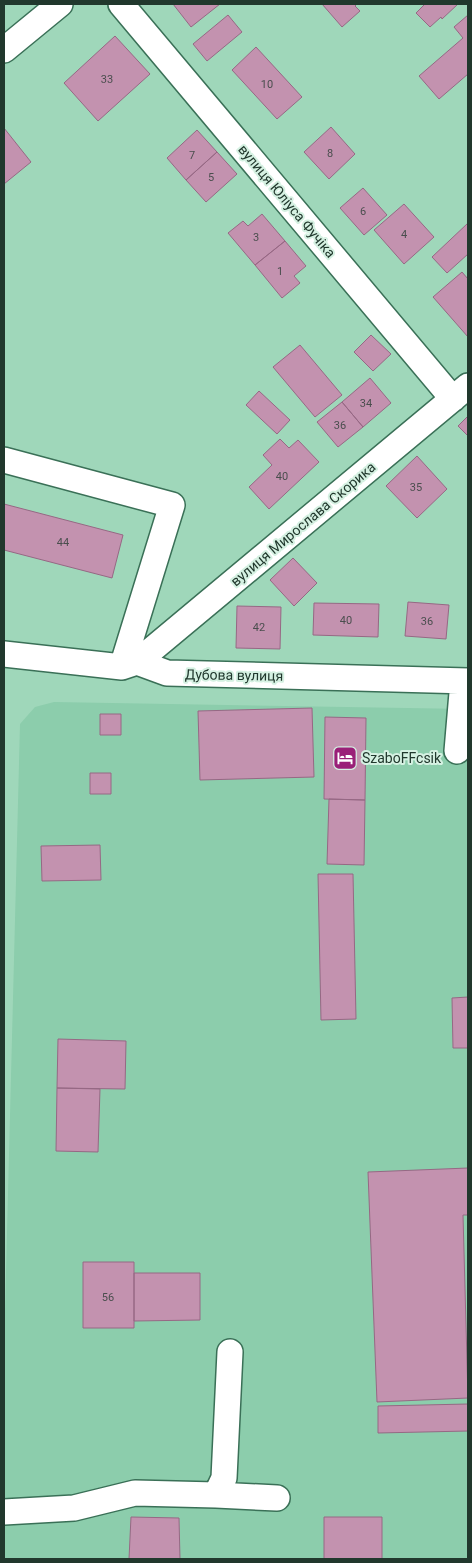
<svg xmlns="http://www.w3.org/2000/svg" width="472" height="1563" viewBox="0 0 472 1563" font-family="Roboto,sans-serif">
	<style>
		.built { fill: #8ccdac }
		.building { fill: #c392af; stroke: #966884 }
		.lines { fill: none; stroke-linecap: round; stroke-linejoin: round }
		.minor-casing { stroke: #3a7057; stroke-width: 28 }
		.minor { stroke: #fff; stroke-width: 25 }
		.labels { text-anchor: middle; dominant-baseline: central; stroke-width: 4; stroke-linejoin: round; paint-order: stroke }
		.number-label { font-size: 11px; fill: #4a4e4e }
		.street-label { font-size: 14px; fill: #21382d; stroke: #d5f1e2 }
		.poi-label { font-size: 14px; fill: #21382d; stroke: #d5f1e2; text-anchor: start }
	</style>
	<rect width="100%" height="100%" fill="#9fd7ba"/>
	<path class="built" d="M54 702 468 709V1559H4V1351L20 724 35 707Z"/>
	<path class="building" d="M173 4H220L191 27Z
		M322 4H357L355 6 360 11 342 27Z
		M425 4H458L442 19 441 17 430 27 416 13Z
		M228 15 242 32 207 61 193 44Z
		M468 15V74L439 99 419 76 463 38 454 27Z
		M115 36 150 74 98 121 64 83Z
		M256 47 302 97 277 119 232 70Z
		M331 127 355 154 329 179 304 152Z
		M4 128 31 162 4 184Z
		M197 130 217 152 186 180 167 158Z
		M217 152 237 174 206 202 186 180Z
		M363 188 387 215 364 235 340 208Z
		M404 204 434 237 404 264 374 230Z
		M262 214 285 241 255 265 228 233 243 221 248 226Z
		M468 223V254L447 273 432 257Z
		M285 241 306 266 294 276 300 283 282 298 255 265Z
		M462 272 468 279V337L433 297Z
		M371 335 391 354 373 371 354 352Z
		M300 345 342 395 315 417 273 367Z
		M370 378 391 403 363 427 342 402Z
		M259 391 290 420 277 434 246 405Z
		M342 402 363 427 338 447 317 422Z
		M468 416V436L458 426Z
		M280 439 289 448 298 440 319 462 269 509 249 487 272 465 263 455Z
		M417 456 447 489 417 518 386 486Z
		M4 504 123 535 112 578 4 550Z
		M293 558 317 583 294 606 270 580Z
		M408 602 449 605 446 639 405 636Z
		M314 603 379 604 378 637 313 635Z
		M237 606 281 607 280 649 236 648Z
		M312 708 314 777 200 780 198 711Z
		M100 714H121V735H100Z
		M325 717 366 718 365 800 324 799Z
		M90 773H111V794H90Z
		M329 799 365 800 364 865 327 864Z
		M100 845 101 880 42 881 41 846Z
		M318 874H353L356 1019 321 1020Z
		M468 997V1048H453L452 998Z
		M58 1039 126 1041 125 1089 57 1088Z
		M57 1088 100 1089 98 1152 56 1151Z
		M468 1168V1215H463L468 1398 377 1402 368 1172Z
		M83 1262H134V1328H83Z
		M134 1273H200V1320L134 1321Z
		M468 1404V1431L378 1433V1406Z
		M131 1517 179 1518 180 1559H129Z
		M324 1517H382V1559H324Z"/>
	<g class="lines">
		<g class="minor-casing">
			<path id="minor" d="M121 4 453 399
				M4 50 60 4
				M4 460 172 505 122 667
				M4 654 122 667 137 662 167 673 468 681
				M137 662 468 386
				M457 751 463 681
				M216 1495 277 1498
				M4 1512 74 1508 135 1493 216 1495 224 1478 230 1352"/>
		</g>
		<use href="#minor" class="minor"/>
	</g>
	<defs>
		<g id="hotel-square" transform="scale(1.25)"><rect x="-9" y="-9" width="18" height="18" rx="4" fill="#9a1f78" stroke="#d5f1e2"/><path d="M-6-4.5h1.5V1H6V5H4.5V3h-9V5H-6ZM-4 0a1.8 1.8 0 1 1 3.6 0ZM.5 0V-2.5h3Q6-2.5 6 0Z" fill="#fff"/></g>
	</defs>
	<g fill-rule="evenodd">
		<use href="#hotel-square" x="345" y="758"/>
	</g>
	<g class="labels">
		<g class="number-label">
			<text x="107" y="79">33</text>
			<text x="267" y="84">10</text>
			<text x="330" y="153">8</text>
			<text x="192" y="155">7</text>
			<text x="211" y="177">5</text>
			<text x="363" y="211">6</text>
			<text x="404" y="234">4</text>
			<text x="256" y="237">3</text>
			<text x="280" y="271">1</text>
			<text x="366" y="403">34</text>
			<text x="340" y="425">36</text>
			<text x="282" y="476">40</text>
			<text x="416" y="487">35</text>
			<text x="63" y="542">44</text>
			<text x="346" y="620">40</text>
			<text x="427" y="621">36</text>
			<text x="259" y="627">42</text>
			<text x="108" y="1297">56</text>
		</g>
		<g class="street-label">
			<text transform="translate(287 201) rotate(50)">вулиця Юліуса Фучіка</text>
			<text transform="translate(303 524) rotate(-40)">вулиця Мирослава Скорика</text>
			<text transform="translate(234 675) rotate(1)">Дубова вулиця</text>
		</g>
		<g class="poi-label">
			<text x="362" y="758">SzaboFFcsik</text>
		</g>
	</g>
	<rect width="472" height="1563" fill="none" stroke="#21382d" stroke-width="10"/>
</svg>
